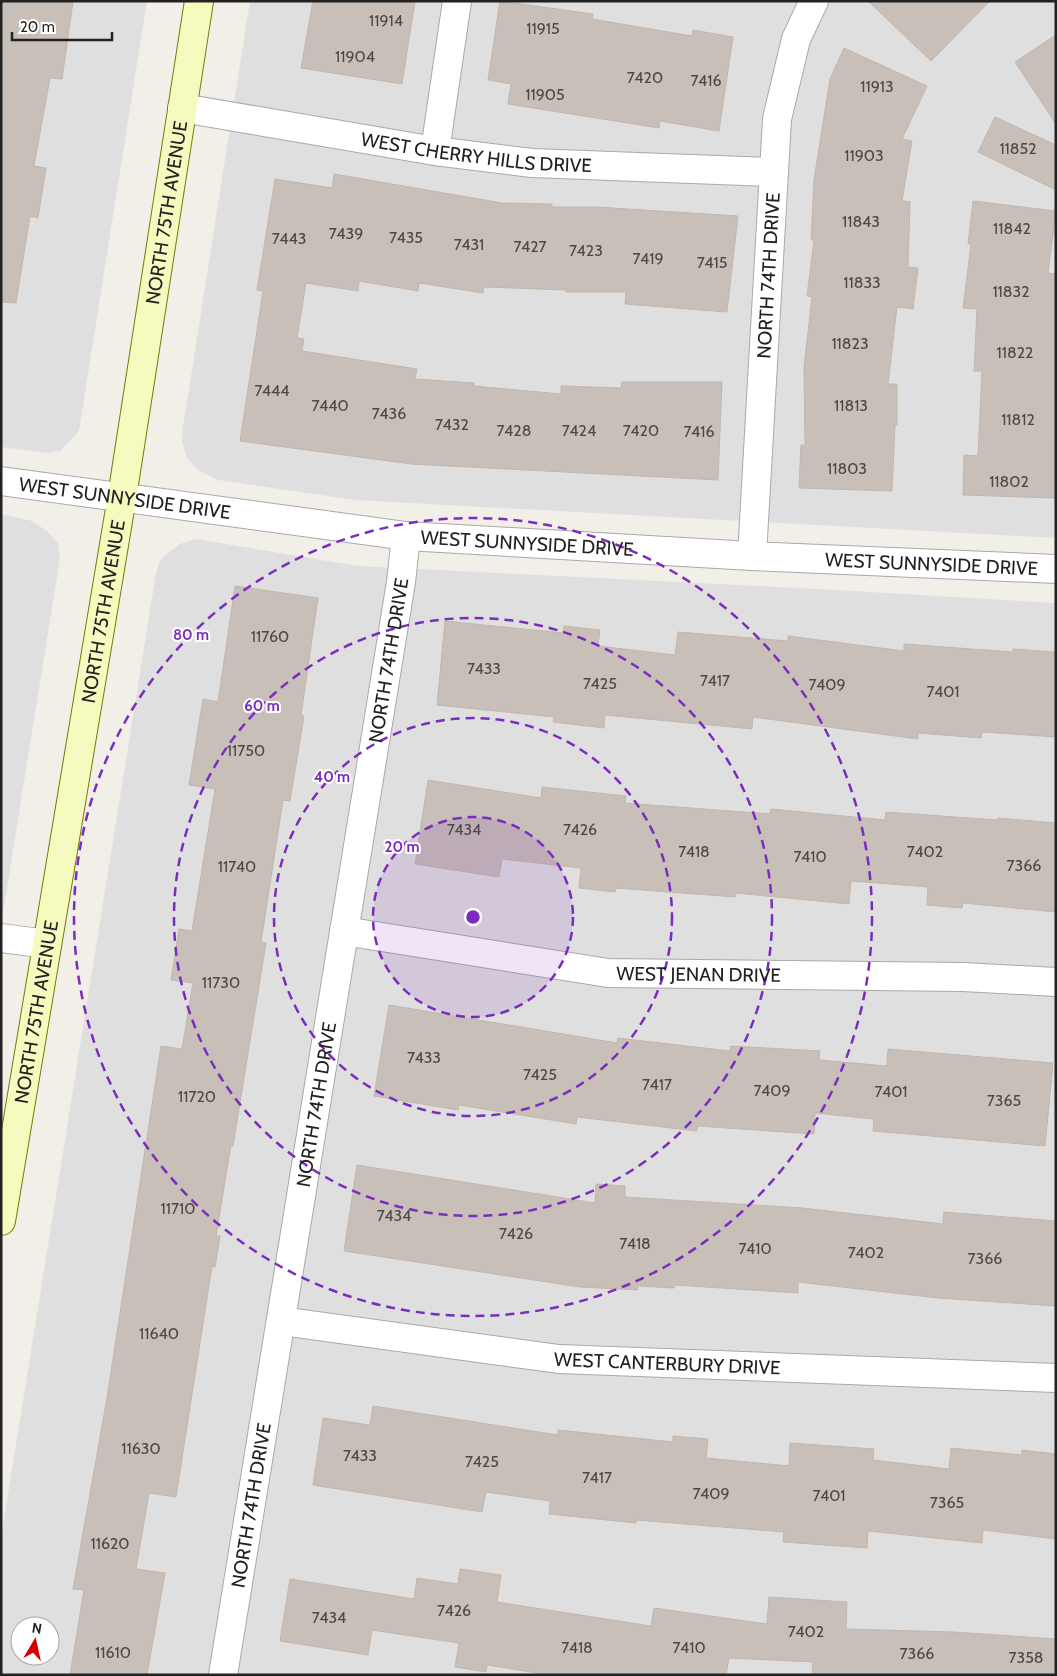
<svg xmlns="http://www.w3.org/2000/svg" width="1057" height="1676" viewBox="0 0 1057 1676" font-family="Cabin,sans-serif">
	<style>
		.residential { fill: #e0dfdf; fill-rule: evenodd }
		.building { fill: #c7bfb8; stroke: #c4b6ab }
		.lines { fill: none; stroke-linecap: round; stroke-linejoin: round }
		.minor-casing { stroke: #a9a9a9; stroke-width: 30 }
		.secondary-casing { stroke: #707d05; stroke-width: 30 }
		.minor { stroke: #fff; stroke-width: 28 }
		.secondary { stroke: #f7fabf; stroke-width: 28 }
		.ring { fill: none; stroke: #7b2cbf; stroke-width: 2.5; stroke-dasharray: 9 6 }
		.labels { text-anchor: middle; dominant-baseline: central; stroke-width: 4; stroke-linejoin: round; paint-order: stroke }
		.number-label { font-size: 16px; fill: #4b4948 }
		.street-label { font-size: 19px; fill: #222; stroke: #fff }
		.centre { fill: #7b2cbf; stroke: #fff; stroke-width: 2.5 }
		.ring-label { font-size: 15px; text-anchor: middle; font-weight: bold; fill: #7b2cbf; stroke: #fff; stroke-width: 4; stroke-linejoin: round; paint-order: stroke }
	</style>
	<rect width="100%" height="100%" fill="#f2efe9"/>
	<path class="residential" d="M1 1H147L79 431 60 451 48 453 1 447Z
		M250 1H1056V538L355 500 218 480 198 470 187 458 182 441 183 427Z
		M1 514 32 521 47 531 58 543 60 558 1 925Z
		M196 539 358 566 819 589 1056 603V1675H1V1538L156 573 159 562 165 555 180 544ZM20 1626H50V1656H20Z"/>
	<path class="building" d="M1 1H73L62 79 50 78 34 166 46 168 38 218 30 216 16 303 1 302Z
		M313 1H415L402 84 301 68Z
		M500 1 593 14 592 19 692 36 693 30 733 37 719 131 660 121 659 128 508 104 511 84 488 80Z
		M868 1H990L931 61Z
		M1056 35V124L1015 62Z
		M844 48 927 86 902 139 912 141 902 201 910 202 908 267 918 268 913 309 897 307 888 384H897V425H895L892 491 799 488 801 445H805L804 367 812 297 807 296 814 240H811L814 180 830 79Z
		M995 117 1056 145V190L978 152Z
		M334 174 502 203 552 204V207H597L738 216 727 312 625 304 626 292H566V290L484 287 483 293 419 283 418 291 359 281 358 291 306 283 297 338 304 339 302 351 417 369 415 379 474 383V386L561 394V386L621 388 622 382H722L718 480 411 464 240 441 263 291 257 290 275 179 332 188Z
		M973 201 1056 211 1048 273 1056 274 1055 498 963 495 964 455 978 456 982 371H974L977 309 963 308 971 244H968Z
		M235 586 318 598 301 715 304 716 290 801 283 800 261 942 266 943 233 1146 231 1145 216 1236H220L215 1267 212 1266 176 1497 149 1493 136 1569 165 1573 147 1675H70L84 1590 73 1589 107 1398 161 1046 182 1049 193 983 171 980 179 929 192 931 215 789 189 785 203 699 218 702Z
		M445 621 563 633 564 626 600 630 598 646 675 655 678 632 788 641V636L904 651V644L1013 652V649L1056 652V737L982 732 981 738 918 733V739L753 717 752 729 605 715 604 728 553 722 554 717 437 705Z
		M428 780 541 798 542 787 626 796 625 803 770 814 771 809 885 820 886 812 997 820 998 818 1056 823V912L963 903 962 908 927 905 928 887 851 881 849 904 735 893V897L616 888 615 892 579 888 581 868 502 859 499 877 415 864Z
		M389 1005 617 1043 618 1038 730 1051 731 1046 820 1051 819 1060 887 1066 888 1049 1053 1063 1045 1146 873 1131 874 1119 815 1113 814 1134 697 1126V1131L577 1117 576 1124 459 1105 458 1110 374 1096Z
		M357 1165 595 1203 596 1184 625 1186V1197L802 1208 943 1224 944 1212 1056 1221V1306L938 1298 798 1282V1293L675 1285 674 1288 638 1286 637 1290 580 1287 344 1251Z
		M373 1406 558 1435V1430L673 1442V1436L708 1439 706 1458 789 1466 790 1443 874 1449 873 1460 949 1469 951 1448 1022 1455V1450L1056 1454V1539L983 1530 982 1543 868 1531 867 1548 783 1542 784 1532 636 1520V1523L549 1514 550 1501 486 1492 482 1512 313 1485 323 1418 370 1425Z
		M460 1569 501 1575 497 1602 651 1626 654 1608 767 1624 769 1597 847 1602 846 1629 954 1632 1056 1639V1675H812L813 1662 729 1658 726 1675H549L487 1665 486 1672 455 1667 459 1643 372 1630 368 1655 280 1641 290 1579 414 1599 417 1578 458 1584Z"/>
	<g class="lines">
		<g class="minor-casing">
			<g id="minor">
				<path id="s1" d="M182 108 435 151 532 163 772 172"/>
				<path d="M435 151 457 1"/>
				<path id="s2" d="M1 481 406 536 752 556 1056 569"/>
				<path id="s3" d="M752 556 777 119 796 39 814 1"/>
				<path id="s4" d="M344 931 608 973 963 977 1056 982"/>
				<path d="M1 938 47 944"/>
				<path id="s5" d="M281 1321 559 1359 1056 1378"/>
				<path id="s6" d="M223 1675 401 582 406 536"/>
			</g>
		</g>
		<g class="secondary-casing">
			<g id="secondary">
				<path id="s7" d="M1 1221 122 497 199 1"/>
			</g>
		</g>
		<use href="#minor" class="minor"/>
		<use href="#secondary" class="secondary"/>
	</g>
	<circle cx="473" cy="917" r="100" fill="#7b2cbf" fill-opacity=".12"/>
	<g class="ring">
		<circle cx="473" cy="917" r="100"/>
		<circle cx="473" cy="917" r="199"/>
		<circle cx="473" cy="917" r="299"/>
		<circle cx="473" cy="917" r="399"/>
	</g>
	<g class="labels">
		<g class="number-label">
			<text x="386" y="20">11914</text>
			<text x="543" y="28">11915</text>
			<text x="355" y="56">11904</text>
			<text x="645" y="77">7420</text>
			<text x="706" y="80">7416</text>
			<text x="877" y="86">11913</text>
			<text x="545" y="94">11905</text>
			<text x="1018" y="148">11852</text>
			<text x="864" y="155">11903</text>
			<text x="861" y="221">11843</text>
			<text x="1012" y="228">11842</text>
			<text x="346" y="233">7439</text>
			<text x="406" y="237">7435</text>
			<text x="289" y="238">7443</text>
			<text x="469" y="244">7431</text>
			<text x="530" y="246">7427</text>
			<text x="586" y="250">7423</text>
			<text x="648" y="258">7419</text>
			<text x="712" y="262">7415</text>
			<text x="862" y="282">11833</text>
			<text x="1011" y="291">11832</text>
			<text x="850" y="343">11823</text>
			<text x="1015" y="352">11822</text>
			<text x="272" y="390">7444</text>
			<text x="330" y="405">7440</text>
			<text x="851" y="405">11813</text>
			<text x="389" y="413">7436</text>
			<text x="1018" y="419">11812</text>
			<text x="452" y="424">7432</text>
			<text x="514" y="430">7428</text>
			<text x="579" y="430">7424</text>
			<text x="641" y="430">7420</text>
			<text x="699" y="431">7416</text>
			<text x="847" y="468">11803</text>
			<text x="1009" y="481">11802</text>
			<text x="270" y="636">11760</text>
			<text x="484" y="668">7433</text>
			<text x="715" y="680">7417</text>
			<text x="600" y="683">7425</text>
			<text x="827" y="684">7409</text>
			<text x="943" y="691">7401</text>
			<text x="246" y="750">11750</text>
			<text x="464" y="829">7434</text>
			<text x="580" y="829">7426</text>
			<text x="694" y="851">7418</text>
			<text x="925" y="851">7402</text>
			<text x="810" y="856">7410</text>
			<text x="1024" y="865">7366</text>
			<text x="237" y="866">11740</text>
			<text x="221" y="982">11730</text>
			<text x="424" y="1057">7433</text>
			<text x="540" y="1074">7425</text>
			<text x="657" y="1084">7417</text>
			<text x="772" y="1090">7409</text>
			<text x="891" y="1091">7401</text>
			<text x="197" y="1096">11720</text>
			<text x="1004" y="1100">7365</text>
			<text x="178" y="1208">11710</text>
			<text x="394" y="1215">7434</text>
			<text x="516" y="1233">7426</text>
			<text x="635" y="1243">7418</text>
			<text x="755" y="1248">7410</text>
			<text x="866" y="1252">7402</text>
			<text x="985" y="1258">7366</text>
			<text x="159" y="1333">11640</text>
			<text x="141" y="1448">11630</text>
			<text x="360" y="1455">7433</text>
			<text x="482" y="1461">7425</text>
			<text x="597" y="1477">7417</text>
			<text x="711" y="1493">7409</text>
			<text x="829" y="1495">7401</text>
			<text x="947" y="1502">7365</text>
			<text x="110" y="1543">11620</text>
			<text x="454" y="1610">7426</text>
			<text x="329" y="1617">7434</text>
			<text x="806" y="1631">7402</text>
			<text x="577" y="1647">7418</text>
			<text x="689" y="1647">7410</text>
			<text x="113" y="1652">11610</text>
			<text x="917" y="1653">7366</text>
			<text x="1026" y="1657">7358</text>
		</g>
		<g class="street-label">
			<text stroke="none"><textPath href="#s1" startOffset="298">WEST CHERRY HILLS DRIVE</textPath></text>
			<text stroke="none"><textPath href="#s7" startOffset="1022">NORTH 75TH AVENUE</textPath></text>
			<text stroke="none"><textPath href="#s3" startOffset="281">NORTH 74TH DRIVE</textPath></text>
			<text stroke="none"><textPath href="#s2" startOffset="125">WEST SUNNYSIDE DRIVE</textPath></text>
			<text stroke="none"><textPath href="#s2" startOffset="530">WEST SUNNYSIDE DRIVE</textPath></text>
			<text stroke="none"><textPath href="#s2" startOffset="935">WEST SUNNYSIDE DRIVE</textPath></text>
			<text stroke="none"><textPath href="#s7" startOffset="618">NORTH 75TH AVENUE</textPath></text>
			<text stroke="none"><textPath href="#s6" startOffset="1028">NORTH 74TH DRIVE</textPath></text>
			<text stroke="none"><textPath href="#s4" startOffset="358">WEST JENAN DRIVE</textPath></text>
			<text stroke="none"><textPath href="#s7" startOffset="212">NORTH 75TH AVENUE</textPath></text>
			<text stroke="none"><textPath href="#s6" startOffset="578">NORTH 74TH DRIVE</textPath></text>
			<text stroke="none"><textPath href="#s5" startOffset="389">WEST CANTERBURY DRIVE</textPath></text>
			<text stroke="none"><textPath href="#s6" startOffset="172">NORTH 74TH DRIVE</textPath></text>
		</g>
	</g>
	<circle cx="473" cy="917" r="8" class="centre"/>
	<g class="ring-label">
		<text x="191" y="640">80 m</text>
		<text x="262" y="711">60 m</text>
		<text x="332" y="782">40 m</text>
		<text x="402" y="852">20 m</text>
	</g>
	<rect width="1057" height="1676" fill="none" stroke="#222222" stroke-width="5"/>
	<g transform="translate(35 1641) rotate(9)"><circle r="24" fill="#ffffff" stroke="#a7a7a7"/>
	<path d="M0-4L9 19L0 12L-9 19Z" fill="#d40000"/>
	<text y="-8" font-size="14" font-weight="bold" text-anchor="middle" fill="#222222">N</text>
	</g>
	<path d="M12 32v8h100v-8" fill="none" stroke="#222222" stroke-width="2.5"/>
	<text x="20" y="32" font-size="15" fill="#222222" stroke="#ffffff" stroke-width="4" paint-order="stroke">20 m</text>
</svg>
